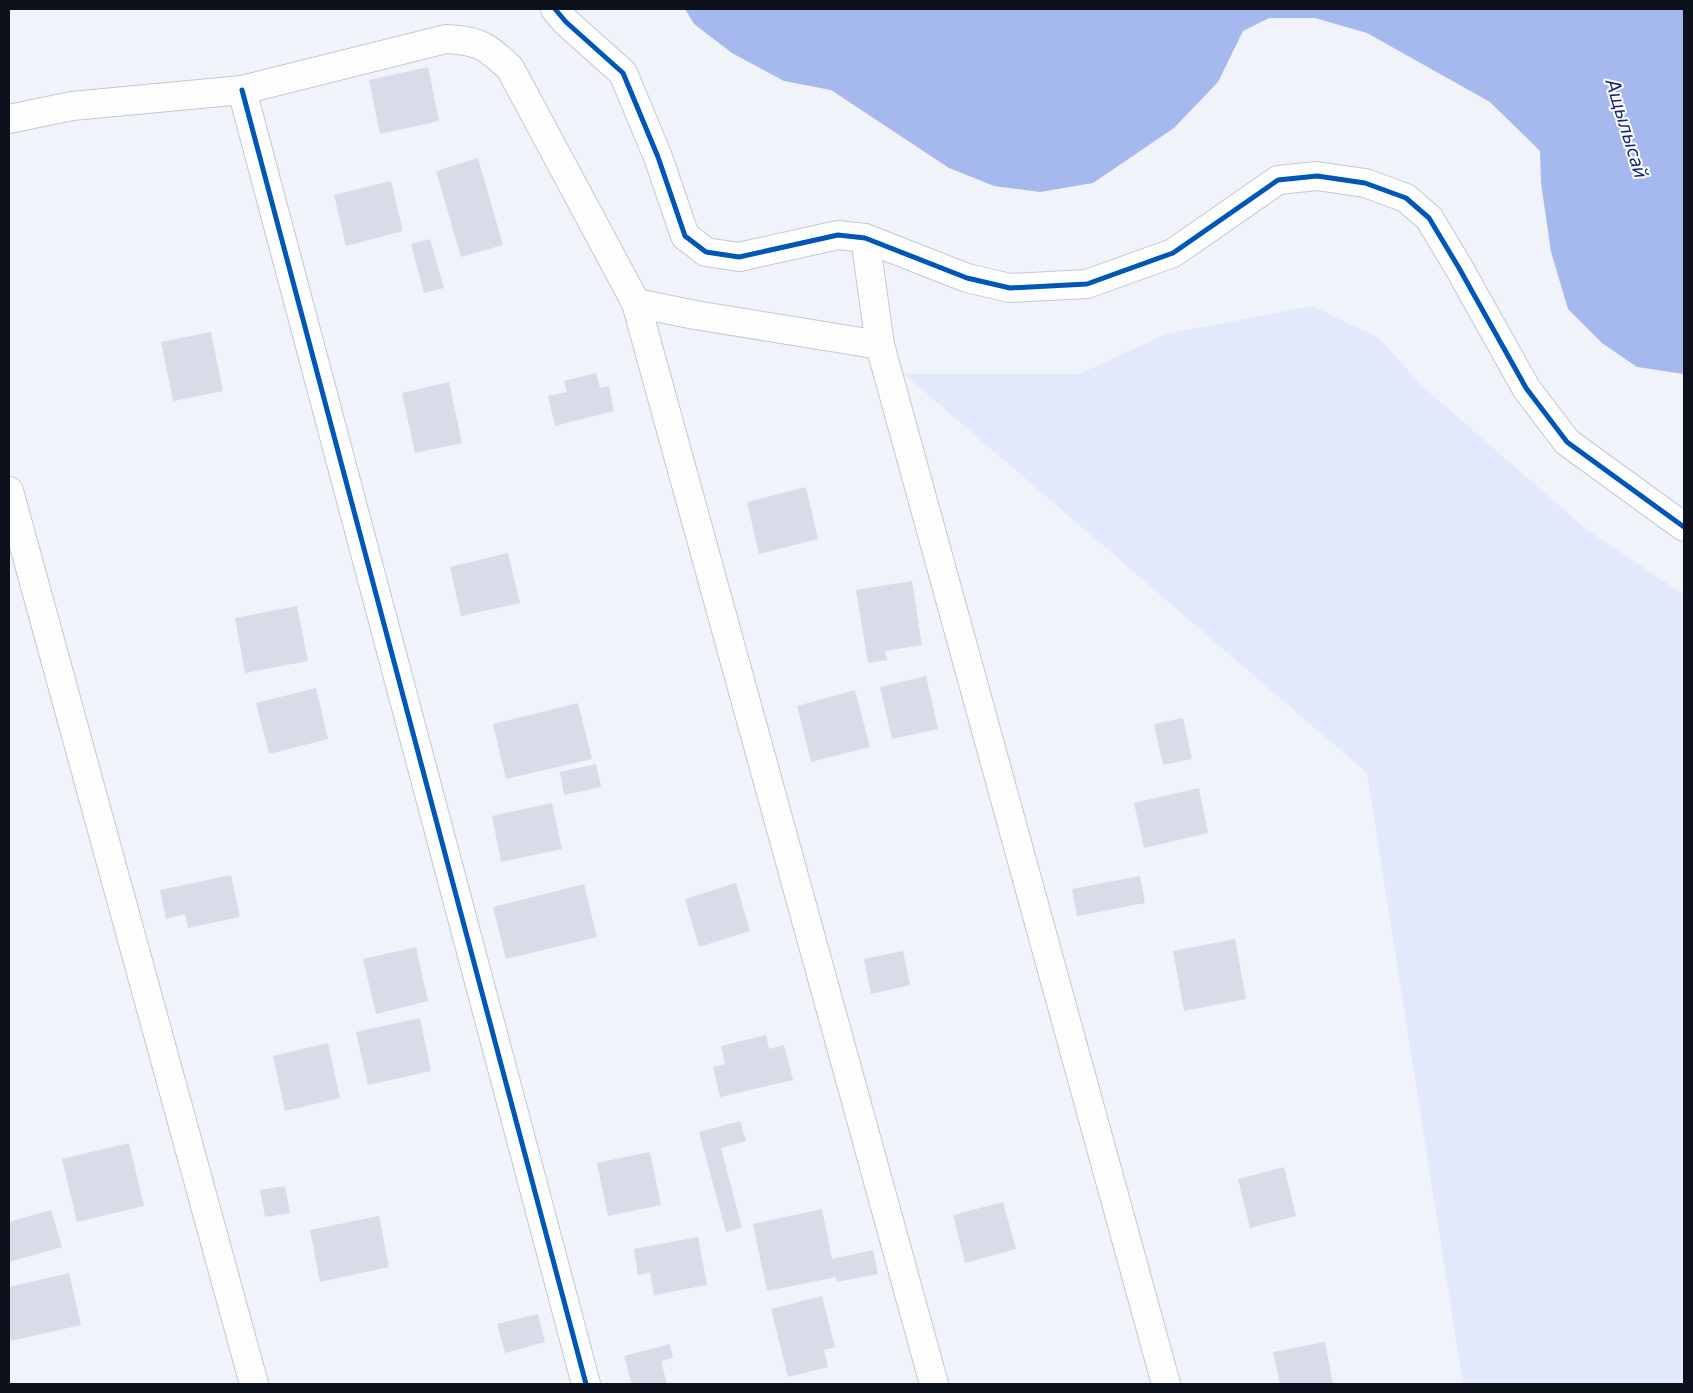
<svg xmlns="http://www.w3.org/2000/svg" width="1693" height="1393" viewBox="0 0 1693 1393" font-family="Commissioner,sans-serif">
	<style>
		.green { fill: #e2e9fd }
		.water { fill: #a6b9ef }
		.building { fill: #d8dce8 }
		.lines { fill: none; stroke-linecap: round; stroke-linejoin: round }
		.minor-casing { stroke: #c4c7d0; stroke-width: 30 }
		.minor { stroke: #fdfdfe; stroke-width: 28 }
		.cycleway-casing { stroke: #fff; stroke-width: 8 }
		.cycleway { stroke: #0057b8; stroke-width: 5 }
		.labels { text-anchor: middle; dominant-baseline: central; stroke-width: 4; stroke-linejoin: round; paint-order: stroke }
		.water-label { font-size: 20px; font-style: italic; fill: #172578; stroke: #fff }
	</style>
	<rect width="100%" height="100%" fill="#f1f3fa"/>
	<path class="green" d="M1312 306 1379 338 1422 386 1586 529 1684 595V1384H1463L1367 773 904 374H1079L1166 334Z"/>
	<path class="water" d="M685 9H1684V374L1637 367 1602 343 1568 309 1551 252 1541 183 1540 151 1490 102 1367 33 1315 18H1269L1243 31 1218 82 1174 128 1093 183 1040 192 994 186 949 168 831 90 784 81 732 53 694 24Z"/>
	<path class="building" d="M428 67 439 121 380 134 369 80Z
		M478 158 503 245 461 257 436 171Z
		M391 181 403 231 346 246 334 195Z
		M430 239 444 288 424 293 411 244Z
		M211 332 223 391 173 401 161 342Z
		M596 373 600 388 609 386 614 411 555 426 548 396 567 392 564 381Z
		M449 382 462 443 415 453 402 393Z
		M806 487 818 539 759 554 747 502Z
		M508 553 520 603 461 616 450 567Z
		M912 581 922 645 885 651 887 660 868 663 856 590Z
		M297 606 308 661 245 673 235 618Z
		M926 676 938 729 892 739 880 687Z
		M316 688 328 739 269 754 256 703Z
		M855 690 870 747 811 762 797 706Z
		M578 703 592 759 506 779 493 724Z
		M1183 718 1192 759 1163 765 1154 724Z
		M596 764 601 787 564 795 560 772Z
		M1199 788 1208 833 1144 848 1134 803Z
		M552 803 562 849 501 862 492 816Z
		M231 875 240 917 188 928 185 914 166 919 160 890Z
		M1140 876 1145 903 1077 916 1072 889Z
		M736 883 750 931 699 947 685 899Z
		M584 884 597 937 506 959 493 907Z
		M1235 939 1246 999 1184 1011 1173 951Z
		M416 947 428 1001 376 1014 363 959Z
		M903 951 910 985 871 994 864 959Z
		M420 1018 431 1071 368 1085 356 1032Z
		M766 1035 769 1049 784 1045 793 1080 720 1097 713 1067 725 1064 721 1046Z
		M328 1043 340 1098 285 1111 273 1056Z
		M740 1121 746 1141 721 1148 742 1228 726 1232 699 1132Z
		M129 1143 144 1206 77 1222 62 1159Z
		M650 1152 661 1205 608 1216 597 1163Z
		M1284 1167 1296 1216 1250 1228 1238 1179Z
		M285 1186 290 1213 265 1217 260 1190Z
		M1003 1202 1016 1249 965 1263 953 1215Z
		M822 1209 832 1259 873 1250 878 1274 837 1282 836 1277 767 1291 753 1224Z
		M51 1210 62 1247 9 1262V1222Z
		M379 1216 389 1267 320 1282 310 1230Z
		M698 1237 707 1285 654 1295 650 1273 638 1275 634 1249Z
		M69 1273 81 1325 11 1341 9 1332V1287Z
		M822 1296 835 1347 824 1350 828 1367 788 1377 771 1309Z
		M538 1314 545 1342 505 1353 497 1324Z
		M1325 1342 1333 1384H1280L1273 1352Z
		M670 1344 673 1358 661 1361 667 1384H632L624 1356Z"/>
	<g class="lines">
		<g class="minor-casing">
			<path id="minor" d="M555 9 566 22 623 73 658 157 685 236 706 252 739 257 838 235 865 238 967 278 1010 288 1087 284 1173 253 1278 180 1317 176 1365 183 1406 198 1429 218 1459 268 1526 388 1567 442 1684 527
				M242 90 586 1384
				M9 119 72 106 242 90 446 39C480 41 485 45 510 68L636 303 695 315 880 345
				M865 238 880 345 1166 1384
				M636 303 934 1384
				M9 491 254 1384"/>
		</g>
		<use href="#minor" class="minor"/>
		<g class="cycleway-casing">
			<path id="cycleway" d="M555 9 566 22 623 73 658 157 685 236 706 252 739 257 838 235 865 238 967 278 1010 288 1087 284 1173 253 1278 180 1317 176 1365 183 1406 198 1429 218 1459 268 1526 388 1567 442 1684 527
				M242 90 586 1384"/>
		</g>
		<use href="#cycleway" class="cycleway"/>
	</g>
	<g class="labels">
		<g class="water-label">
			<text transform="translate(1628 128) rotate(73)">Ащылысай</text>
		</g>
	</g>
	<rect width="1693" height="1393" fill="none" stroke="#0d111b" stroke-width="20"/>
</svg>
